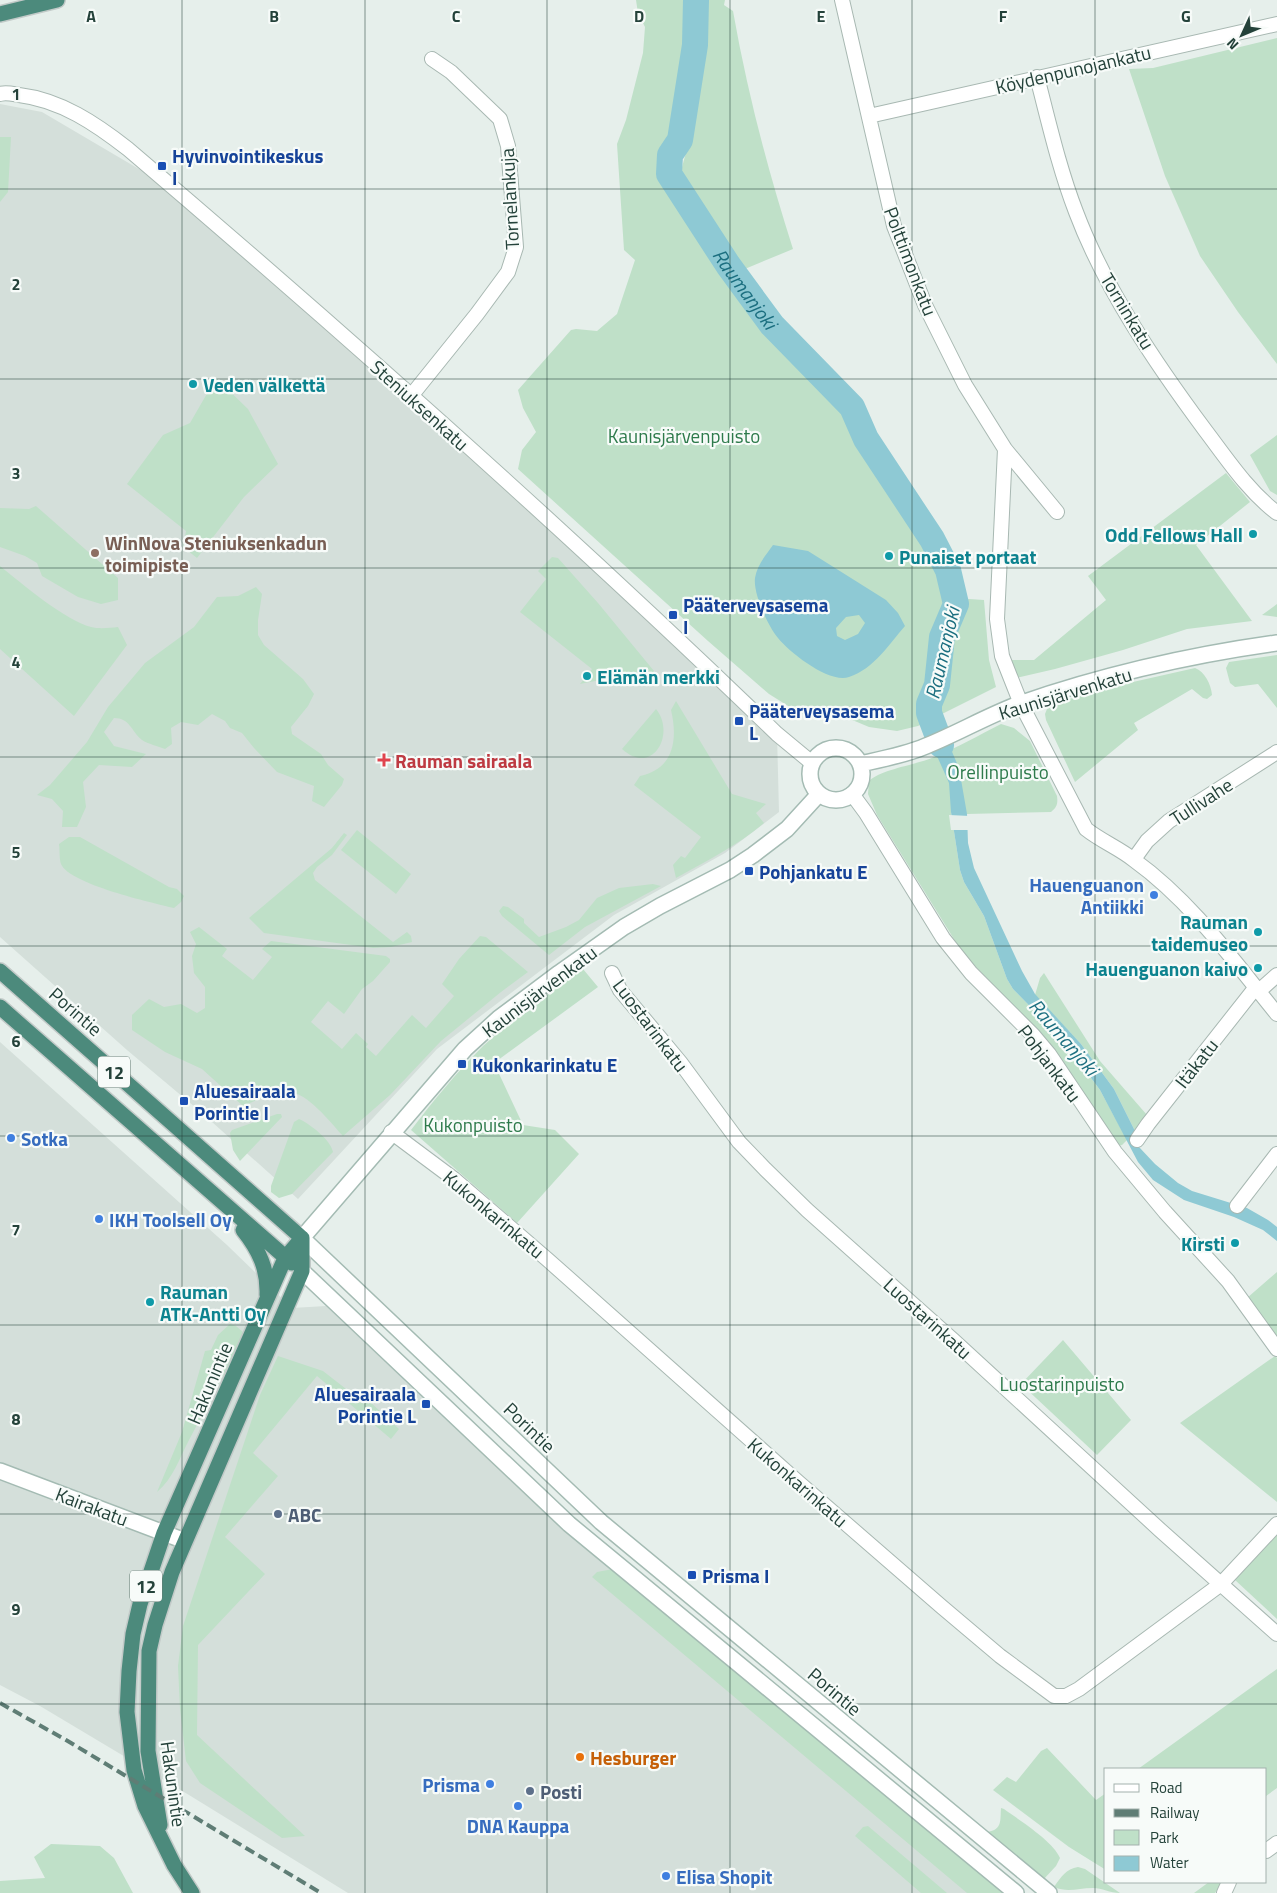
<svg xmlns="http://www.w3.org/2000/svg" width="1277" height="1893" viewBox="0 0 1277 1893" font-family="'Titillium Web',sans-serif">
	<style>
		.built { fill: #d4dfda }
		.green { fill: #bfe0c8 }
		.water { fill: #8ec9d4; fill-rule: evenodd }
		.pier { fill: #e6efeb }
		.lines { fill: none; stroke-linecap: round; stroke-linejoin: round }
		.river { stroke: #8ec9d4; stroke-width: 26 }
		.minor-casing { stroke: #a8b8b2; stroke-width: 16 }
		.secondary-casing { stroke: #a4bbb3; stroke-width: 18 }
		.trunk-casing { stroke: #c2cac8; stroke-width: 18 }
		.minor { stroke: #fff; stroke-width: 14 }
		.secondary { stroke: #fff; stroke-width: 15 }
		.trunk { stroke: #4c8a7c; stroke-width: 15 }
		.rail { stroke: #5f7d75; stroke-width: 4; stroke-dasharray: 10 5; stroke-linecap: butt }
		.grid { fill: none; stroke: #24423a; stroke-width: 1; stroke-opacity: 0.55 }
		.transit-dot { fill: #1a4fb4; stroke: #f7fbf9; stroke-width: 2 }
		.culture-dot { fill: #0f9aa8; stroke: #f7fbf9; stroke-width: 2 }
		.education-dot { fill: #8d6e63; stroke: #f7fbf9; stroke-width: 2 }
		.health-dot { fill: #e0444e; stroke: #f7fbf9; stroke-width: 2 }
		.shop-dot { fill: #3f7fe0; stroke: #f7fbf9; stroke-width: 2 }
		.service-dot { fill: #5c6f8a; stroke: #f7fbf9; stroke-width: 2 }
		.food-dot { fill: #e8710a; stroke: #f7fbf9; stroke-width: 2 }
		.labels { text-anchor: middle; dominant-baseline: central; stroke-width: 4.5; stroke-linejoin: round; paint-order: stroke }
		.shield { fill: #f7fbf9; stroke: #637a73; stroke-width: 1 }
		.shield-label { font-size: 18px; font-weight: bold; fill: #24423a }
		.street-label { font-size: 19px; fill: #24423a; stroke: #f7fbf9 }
		.transit-label { font-size: 19px; font-weight: bold; fill: #164399; stroke: #f7fbf9; text-anchor: start }
		.culture-label { font-size: 19px; font-weight: bold; fill: #0d838f; stroke: #f7fbf9; text-anchor: start }
		.park-label { font-size: 19px; fill: #2d7a4b; stroke: #f7fbf9 }
		.education-label { font-size: 19px; font-weight: bold; fill: #785e54; stroke: #f7fbf9; text-anchor: start }
		.health-label { font-size: 19px; font-weight: bold; fill: #be3a42; stroke: #f7fbf9; text-anchor: start }
		.shop-label { font-size: 19px; font-weight: bold; fill: #366cbe; stroke: #f7fbf9; text-anchor: start }
		.service-label { font-size: 19px; font-weight: bold; fill: #4e5e75; stroke: #f7fbf9; text-anchor: start }
		.food-label { font-size: 19px; font-weight: bold; fill: #c56008; stroke: #f7fbf9; text-anchor: start }
		.water-label { font-size: 20px; font-style: italic; fill: #1c6f80; stroke: #f7fbf9 }
		.grid-label { font-size: 16px; text-anchor: middle; font-weight: bold; fill: #24423a; stroke: #f7fbf9; stroke-width: 4.5; stroke-linejoin: round; paint-order: stroke }
	</style>
	<rect width="100%" height="100%" fill="#e6efeb"/>
	<path class="built" d="M0 104 42 112 178 192 777 734 779 812 725 853 614 915 437 1049 298 1199 202 1113 127 1050 0 937Z
		M0 1042 227 1245 292 1308 326 1306 557 1524 621 1574 1006 1893H348L189 1795 40 1706 0 1685Z"/>
	<path class="green" d="M636 0H688L690 47 674 103 678 129 660 150 659 167 679 204 752 309 843 404 865 446 912 517 939 563 946 604 969 599 984 600 989 660 996 687 918 726 897 731 869 727 838 714 822 717 801 714 769 694 708 641 518 469 522 450 536 432 523 408 518 390 571 330 576 329 597 331 617 314 635 260 624 250 617 144 626 120 643 53 645 27 638 13Z
		M704 0H725L724 5 733 11C747 91 768 171 793 249L740 271 707 226 679 178 690 138 701 66Z
		M1277 38V364L1238 312 1200 256 1165 176 1129 69 1153 68Z
		M0 137H11L8 192 0 202Z
		M216 378 248 409 278 464 244 497 197 558 183 547 186 531 127 484 163 435 190 423Z
		M1277 435V495L1270 491 1250 455Z
		M1226 473 1250 502 1196 545 1252 621 1187 629 1123 650 1055 669 1016 678 1010 660H1034L1106 600 1088 576Z
		M36 506 118 578V600L101 604 78 597 42 576 37 563 25 556 0 547V508L29 509Z
		M552 557 558 558 598 603 654 671 653 677C641 688 623 679 609 679 599 680 589 682 580 684L592 669 520 612 546 579 538 571Z
		M0 566C21 583 66 621 91 627 99 629 109 628 118 627L127 645 74 716 0 649Z
		M256 587 262 594 258 620V635L264 645 303 679 314 694 308 706 291 727 292 734 321 754 328 765 344 779 342 785 324 807 312 801 314 786 277 772 254 748 242 733 230 728 225 721 212 714 198 725 181 722 171 728 172 744 165 749C158 746 148 744 142 740 131 731 130 718 114 718L104 732 114 746 146 754 132 767 99 765 83 782 86 807 77 827H62L63 811 52 799 37 795 50 785 87 742 108 707 145 663 194 627 217 597 238 596Z
		M1277 604V617L1262 615Z
		M1277 655V708L1258 684 1235 687 1230 683 1226 668 1229 662Z
		M1195 668C1205 672 1211 684 1212 695L1207 699 1203 698 1192 689 1134 723 1138 730 1075 782 1046 720 1045 714 1047 709 1055 704 1093 691Z
		M676 701 732 794 766 804 756 813 764 823C737 846 706 861 676 878L673 865 681 856 685 858 701 837 634 785 640 776C674 769 678 739 671 710Z
		M656 709C676 733 653 777 622 749Z
		M1001 724 1014 728 1030 741 1057 796C1058 804 1057 807 1051 812L967 814 951 812 960 870 964 882 984 916 1007 979 1013 989 1062 1039 1100 1090 1127 1140 1122 1145 1118 1146 1075 1080 1054 1051 1040 1034 962 952 877 815 868 794 869 781C882 769 916 765 934 757 957 748 979 735 1001 724Z
		M357 830 411 874 396 894 341 850Z
		M344 833 347 835 332 855 317 867 313 873 315 880 393 942 407 932 411 936 412 942 391 947 373 948 264 933 249 918 332 848Z
		M69 837H80L169 887 177 889 184 896 181 902 174 908C153 903 69 884 61 864 59 858 60 850 59 844Z
		M653 884 661 886 585 927 549 955 502 916 499 911 503 906 508 907 524 919V923L539 937 566 927 579 920 597 898 619 888Z
		M199 927 227 949 222 956 253 980 272 957 262 949 271 941 386 956 390 959V962L373 981 362 989 344 1014 328 1001 311 1022 342 1049 356 1033 368 1044 366 1047 376 1056 412 1015 426 1028 454 996 442 984 459 959 480 936 486 937 528 972 501 992 441 1041 390 1095 343 1136C330 1122 308 1093 289 1092 273 1091 257 1100 243 1106L202 1069 165 1052 132 1030V1015L149 999 164 1007 181 1004 197 1013 205 1008V987L194 973 192 956 196 944 190 932Z
		M583 969 598 987 494 1063 523 1125 555 1130 579 1154 517 1223 411 1130C433 1101 457 1072 483 1046 514 1018 549 994 583 969Z
		M1044 973 1100 1061 1147 1115 1135 1131 1114 1089 1081 1044 1035 995 1040 978Z
		M277 1114H281L282 1117 240 1161 233 1150 230 1133 232 1130Z
		M299 1119C310 1124 331 1140 333 1152L292 1194 279 1198 271 1192V1186L294 1122Z
		M1277 1272V1340L1247 1298Z
		M230 1324 236 1326 244 1333C227 1369 208 1404 189 1440 179 1459 173 1479 157 1492L182 1432 205 1351 211 1350 218 1335Z
		M1063 1340 1131 1420 1097 1455 1021 1384Z
		M278 1356 323 1371 350 1392 367 1399 399 1429 391 1439 317 1376 253 1453 278 1476 225 1537 265 1574 198 1645 197 1735 305 1836 282 1838 200 1783 186 1761 180 1709 178 1666 183 1626 260 1395Z
		M1275 1356 1277 1358V1502L1180 1423Z
		M1277 1535V1619L1235 1580Z
		M613 1569 1006 1893H967L592 1577 597 1572Z
		M1277 1669V1788L1266 1796V1769H1138Z
		M1047 1748 1096 1800 1106 1793V1870L1069 1847 993 1790 1007 1777 1016 1782 1041 1751Z
		M1001 1808 1004 1809C1019 1820 1053 1841 1060 1858L1056 1866 1043 1880 987 1832C1003 1830 1000 1819 1001 1808Z
		M868 1826 947 1893H921L855 1836 863 1827Z
		M51 1844 100 1846 114 1858 133 1893H0V1881L45 1878 34 1857Z
		M1078 1867 1085 1869 1120 1893C1110 1893 1102 1888 1093 1888 1078 1888 1068 1893 1054 1887 1061 1877 1066 1869 1078 1867Z
		M1209 1882 1222 1883 1215 1893H1194Z"/>
	<path class="water" d="M773 545 808 551 886 600 898 613 905 626C889 644 874 669 849 677 830 684 790 653 778 638 768 626 753 594 755 578 757 565 766 555 773 545ZM859 615 865 623 858 634 845 640 837 636 836 628 846 617Z
		M929 713 941 726 959 768 967 814 968 843 974 868 1022 971 1035 994 1081 1044 1114 1089 1135 1131 1139 1147 1155 1164 1178 1183 1192 1191 1247 1208 1268 1220 1277 1227V1241L1263 1230 1234 1217 1184 1200 1153 1180 1138 1162 1100 1090 1062 1039 1013 989 1007 979 984 916 964 882 960 870 951 812 949 783 937 756 927 725Z"/>
	<path class="pier" d="M937 718 943 725 951 746 934 754 925 724Z
		M949 815 970 816V830H951Z"/>
	<g class="lines">
		<path class="river" id="s1" d="M696 0 695 45 680 140 670 155 669 174 728 265 772 325 852 407 866 439 932 539 948 570 956 604 942 637 937 685 929 704V713L941 745"/>
		<g class="minor-casing">
			<path id="minor" d="M842 0 894 226 925 305 965 385 1005 449 1057 512
				M1037 77C1049 123 1059 168 1076 212 1105 289 1156 364 1205 430 1227 459 1248 491 1277 513
				M0 94C6 92 13 94 19 95 61 100 96 124 128 149 350 338 568 532 777 734L812 763
				M869 116 1277 24
				M411 396 477 314 508 272 516 247 508 146 500 119 451 72 432 59
				M1005 449 997 619 1002 656 1021 704 1086 829C1101 841 1119 848 1134 860 1191 901 1233 960 1277 1014
				M852 794 866 813 943 938 971 973 1033 1035 1049 1054 1115 1152 1165 1212 1228 1281 1277 1349
				M1134 859 1147 841 1169 821 1277 752
				M612 973 620 990 680 1062 739 1142 765 1169 807 1210 953 1340 1160 1530 1277 1634
				M1259 991 1277 975
				M391 1132 454 1179 548 1260 798 1482 942 1607 1000 1656 1054 1696H1066L1079 1689 1221 1584 1277 1524
				M1137 1140 1148 1124 1256 987
				M1237 1206 1277 1154
				M1266 1851 1277 1843
				M1224 1893 1229 1882"/>
		</g>
		<g class="secondary-casing">
			<path id="secondary" d="M810 774a26 26 0 1 1 52 0a26 26 0 1 1-52 0Z
				M860 764C883 759 905 755 926 746 958 733 987 716 1019 704 1103 675 1190 655 1277 643
				M819 794 787 829 753 855 730 870 660 906 624 927 559 973 499 1018 465 1049 302 1238 601 1522 1049 1893
				M302 1271 569 1524 1016 1893
				M0 1471 185 1541"/>
		</g>
		<g class="trunk-casing">
			<path id="trunk" d="M0 14 57 0
				M0 971 302 1238
				M0 1007 292 1263
				M243 1230C259 1250 268 1269 267 1295
				M160 1825 148 1751 149 1651 155 1625 172 1572 302 1271V1238
				M192 1893 174 1865 145 1806 134 1770 127 1712 129 1671 133 1634 140 1604 164 1533 285 1258 302 1238"/>
		</g>
		<use href="#minor" class="minor"/>
		<use href="#secondary" class="secondary"/>
		<use href="#trunk" class="trunk"/>
		<path class="rail" d="M0 1703 66 1740 321 1893"/>
	</g>
	<path class="grid" d="M182 0V1893M365 0V1893M547 0V1893M730 0V1893M912 0V1893M1095 0V1893M0 189H1277M0 379H1277M0 568H1277M0 757H1277M0 946H1277M0 1136H1277M0 1325H1277M0 1514H1277M0 1704H1277"/>
	<g class="transit-dot">
		<rect x="157" y="161" width="10" height="10" rx="2.5"/>
		<rect x="668" y="610" width="10" height="10" rx="2.5"/>
		<rect x="734" y="716" width="10" height="10" rx="2.5"/>
		<rect x="744" y="866" width="10" height="10" rx="2.5"/>
		<rect x="457" y="1059" width="10" height="10" rx="2.5"/>
		<rect x="179" y="1096" width="10" height="10" rx="2.5"/>
		<rect x="421" y="1399" width="10" height="10" rx="2.5"/>
		<rect x="687" y="1570" width="10" height="10" rx="2.5"/>
	</g>
	<g class="culture-dot">
		<circle cx="193" cy="384" r="5"/>
		<circle cx="1253" cy="534" r="5"/>
		<circle cx="889" cy="556" r="5"/>
		<circle cx="587" cy="676" r="5"/>
		<circle cx="1258" cy="932" r="5"/>
		<circle cx="1258" cy="968" r="5"/>
		<circle cx="1235" cy="1243" r="5"/>
		<circle cx="150" cy="1302" r="5"/>
	</g>
	<circle class="education-dot" cx="95" cy="553" r="5"/>
	<path class="health-dot" d="M381.5 752.5h5v5h5v5h-5v5h-5v-5h-5v-5h5z"/>
	<g class="shop-dot">
		<circle cx="1154" cy="895" r="5"/>
		<circle cx="11" cy="1138" r="5"/>
		<circle cx="99" cy="1219" r="5"/>
		<circle cx="490" cy="1784" r="5"/>
		<circle cx="518" cy="1806" r="5"/>
		<circle cx="666" cy="1876" r="5"/>
	</g>
	<g class="service-dot">
		<circle cx="278" cy="1514" r="5"/>
		<circle cx="530" cy="1791" r="5"/>
	</g>
	<circle class="food-dot" cx="580" cy="1757" r="5"/>
	<g class="labels">
		<g class="shield">
			<rect x="98" y="1056.5" width="32" height="31" rx="4"/>
			<rect x="130" y="1570.5" width="32" height="31" rx="4"/>
		</g>
		<g class="shield-label">
			<text x="114" y="1072">12</text>
			<text x="146" y="1586">12</text>
		</g>
		<g class="street-label">
			<text transform="translate(1073 69) rotate(-13)">Köydenpunojankatu</text>
			<text transform="translate(509 199) rotate(-93)">Tornelankuja</text>
			<text transform="translate(911 261) rotate(69)">Polttimonkatu</text>
			<text transform="translate(1128 311) rotate(59)">Torninkatu</text>
			<text transform="translate(420 405) rotate(42)">Steniuksenkatu</text>
			<text transform="translate(1065 693) rotate(-17)">Kaunisjärvenkatu</text>
			<text transform="translate(1201 801) rotate(-33)">Tullivahe</text>
			<text transform="translate(539 991) rotate(-37)">Kaunisjärvenkatu</text>
			<text transform="translate(76 1011) rotate(41)">Porintie</text>
			<text transform="translate(651 1025) rotate(53)">Luostarinkatu</text>
			<text transform="translate(1050 1063) rotate(53)">Pohjankatu</text>
			<text transform="translate(1196 1063) rotate(-52)">Itäkatu</text>
			<text transform="translate(494 1214) rotate(40)">Kukonkarinkatu</text>
			<text transform="translate(928 1318) rotate(42)">Luostarinkatu</text>
			<text transform="translate(209 1383) rotate(-67)">Hakunintie</text>
			<text transform="translate(530 1427) rotate(44)">Porintie</text>
			<text transform="translate(798 1482) rotate(41)">Kukonkarinkatu</text>
			<text transform="translate(92 1506) rotate(21)">Kairakatu</text>
			<text transform="translate(835 1691) rotate(40)">Porintie</text>
			<text transform="translate(174 1784) rotate(82)">Hakunintie</text>
		</g>
		<g class="transit-label">
			<text x="172" y="155">Hyvinvointikeskus<tspan x="172" dy="22">I</tspan></text>
			<text x="683" y="604">Pääterveysasema<tspan x="683" dy="22">I</tspan></text>
			<text x="749" y="710">Pääterveysasema<tspan x="749" dy="22">L</tspan></text>
			<text x="759" y="871">Pohjankatu E</text>
			<text x="472" y="1064">Kukonkarinkatu E</text>
			<text x="194" y="1090">Aluesairaala<tspan x="194" dy="22">Porintie I</tspan></text>
			<text x="416" y="1393" text-anchor="end">Aluesairaala<tspan x="416" dy="22">Porintie L</tspan></text>
			<text x="702" y="1575">Prisma I</text>
		</g>
		<g class="culture-label">
			<text x="203" y="384">Veden välkettä</text>
			<text x="1243" y="534" text-anchor="end">Odd Fellows Hall</text>
			<text x="899" y="556">Punaiset portaat</text>
			<text x="597" y="676">Elämän merkki</text>
			<text x="1248" y="921" text-anchor="end">Rauman<tspan x="1248" dy="22">taidemuseo</tspan></text>
			<text x="1248" y="968" text-anchor="end">Hauenguanon kaivo</text>
			<text x="1225" y="1243" text-anchor="end">Kirsti</text>
			<text x="160" y="1291">Rauman<tspan x="160" dy="22">ATK-Antti Oy</tspan></text>
		</g>
		<g class="park-label">
			<text x="684" y="435">Kaunisjärvenpuisto</text>
			<text x="998" y="771">Orellinpuisto</text>
			<text x="473" y="1124">Kukonpuisto</text>
			<text x="1062" y="1383">Luostarinpuisto</text>
		</g>
		<g class="education-label">
			<text x="105" y="542">WinNova Steniuksenkadun<tspan x="105" dy="22">toimipiste</tspan></text>
		</g>
		<g class="health-label">
			<text x="395" y="760">Rauman sairaala</text>
		</g>
		<g class="shop-label">
			<text x="1144" y="884" text-anchor="end">Hauenguanon<tspan x="1144" dy="22">Antiikki</tspan></text>
			<text x="21" y="1138">Sotka</text>
			<text x="109" y="1219">IKH Toolsell Oy</text>
			<text x="480" y="1784" text-anchor="end">Prisma</text>
			<text x="518" y="1825" text-anchor="middle">DNA Kauppa</text>
			<text x="676" y="1876">Elisa Shopit</text>
		</g>
		<g class="service-label">
			<text x="288" y="1514">ABC</text>
			<text x="540" y="1791">Posti</text>
		</g>
		<g class="food-label">
			<text x="590" y="1757">Hesburger</text>
		</g>
		<g class="water-label">
			<text stroke="none"><textPath href="#s1" startOffset="316">Raumanjoki</textPath></text>
			<text transform="translate(942 653) rotate(-77)">Raumanjoki</text>
			<text transform="translate(1064 1037) rotate(49)">Raumanjoki</text>
		</g>
	</g>
	<g class="grid-label">
		<text x="91" y="22">A</text>
		<text x="274" y="22">B</text>
		<text x="456" y="22">C</text>
		<text x="639" y="22">D</text>
		<text x="821" y="22">E</text>
		<text x="1003" y="22">F</text>
		<text x="1186" y="22">G</text>
		<text x="16" y="100">1</text>
		<text x="16" y="290">2</text>
		<text x="16" y="479">3</text>
		<text x="16" y="668">4</text>
		<text x="16" y="858">5</text>
		<text x="16" y="1047">6</text>
		<text x="16" y="1236">7</text>
		<text x="16" y="1425">8</text>
		<text x="16" y="1615">9</text>
	</g>
	<rect x="1104" y="1768" width="162" height="115" fill="#f7fbf9" stroke="#a3b1ad"/>
	<rect x="1114" y="1784" width="25" height="8" fill="#ffffff" stroke="#a3b1ad"/>
	<text x="1150" y="1793" font-size="15" fill="#24423a">Road</text>
	<rect x="1114" y="1809" width="25" height="8" fill="#5f7d75" stroke="#a3b1ad"/>
	<text x="1150" y="1818" font-size="15" fill="#24423a">Railway</text>
	<rect x="1114" y="1830" width="25" height="15" fill="#bfe0c8" stroke="#a3b1ad"/>
	<text x="1150" y="1843" font-size="15" fill="#24423a">Park</text>
	<rect x="1114" y="1856" width="25" height="15" fill="#8ec9d4" stroke="#a3b1ad"/>
	<text x="1150" y="1868" font-size="15" fill="#24423a">Water</text>
	<g transform="translate(1242 35) rotate(226)" stroke="#f7fbf9" stroke-width="4" paint-order="stroke">
	<path d="M0-4L9 19L0 12L-9 19Z" fill="#24423a"/>
	<text y="-8" font-size="14" font-weight="bold" text-anchor="middle" fill="#24423a">N</text>
	</g>
</svg>
